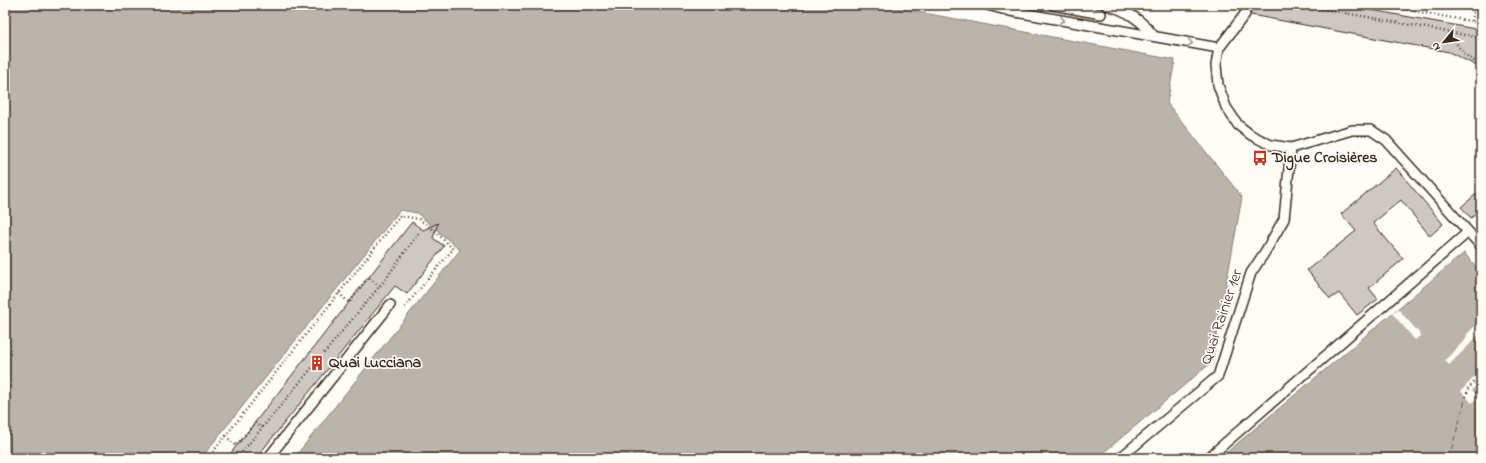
<svg xmlns="http://www.w3.org/2000/svg" width="1486" height="463" viewBox="0 0 1486 463" font-family="'Indie Flower',sans-serif">
	<style>
		.green { fill: #e1ded7; stroke: #8e847a }
		.water { fill: #bbb4ad; stroke: #887d74 }
		.pier { fill: #fdfcf7 }
		.lines { fill: none; stroke-linecap: round; stroke-linejoin: round }
		.ferry { stroke: #615349; stroke-width: 1; stroke-dasharray: 5 4; stroke-linecap: butt }
		.building { fill: #cdc8c2; stroke: #3b2a1e }
		.service-casing { stroke: #3b2a1e; stroke-width: 12 }
		.path { stroke: #3b2a1e; stroke-width: 2.5; stroke-dasharray: 1 3; stroke-linecap: butt }
		.service { stroke: #fdfcf7; stroke-width: 9 }
		.oneway { stroke: #9c938a }
		.labels { text-anchor: middle; dominant-baseline: central; stroke-width: 3.5; stroke-linejoin: round; paint-order: stroke }
		.poi-label { font-size: 16px; font-weight: bold; fill: #3b2a1e; stroke: #fdfcf7; text-anchor: start }
		.street-label { font-size: 16px; fill: #3b2a1e; stroke: #fdfcf7 }
	</style>
	<rect width="100%" height="100%" fill="#fdfcf7"/>
	<filter id="ink" filterUnits="userSpaceOnUse"><feTurbulence type="fractalNoise" baseFrequency=".025" numOctaves="2"/><feDisplacementMap in="SourceGraphic" scale="8" xChannelSelector="R" yChannelSelector="G"/><feConvolveMatrix kernelMatrix="1 2 1 2 8 2 1 2 1" color-interpolation-filters="sRGB"/></filter>
	<g filter="url(#ink)">
		<path class="green" d="M1423 5H1448L1451 6 1450 10Z"/>
		<path class="water" d="M5 5H881L1175 60 1167 103 1242 197 1212 362 1097 458H294L460 250 417 213 400 210 201 458H5Z
			M1464 253 1481 272V458H1220Z"/>
		<path class="pier" d="M1398 309 1421 335 1415 340 1392 313Z
			M1481 320V333L1449 365 1445 360 1466 339 1467 334Z
			M1481 370V381L1472 390 1478 397 1472 403 1461 391Z"/>
		<g class="lines">
			<path class="ferry" d="M1449 458 1466 397"/>
		</g>
		<path class="building" d="M1240 5H1344L1481 30V68L1449 52 1251 15 1250 11 1246 8 1242 9 1239 11Z
			M1396 168 1443 224 1430 236 1401 200 1373 223 1403 259 1369 288 1378 299 1357 315 1339 293 1330 299 1307 270 1356 231 1341 214Z
			M1481 190V210L1471 218 1461 207Z
			M412 222 423 230 438 223 433 238 444 246 407 294 395 286 256 458H227Z"/>
		<g class="lines">
			<g class="service-casing">
				<path id="service" d="M987 5 1010 11 1219 48
					M1053 5 1101 14
					M1106 5C1127 10 1141 20 1154 36
					M1245 14 1219 48 1216 65 1218 85 1226 107 1238 125 1251 135 1271 145 1291 148 1352 130H1371L1386 140 1481 246
					M268 458 390 305
					M1120 458 1218 376 1251 273 1265 252 1284 219 1291 148
					M1208 458 1467 233"/>
			</g>
			<path class="path" d="M1302 5 1481 38
				M1379 5 1481 23
				M1469 5 1481 7
				M1472 21 1475 6
				M1450 34 1463 53 1481 66
				M339 293 349 303 368 277 379 286
				M1466 397 1468 389 1481 375
				M226 436 236 446 255 423 262 428
				M208 458 400 216 419 219 436 232 453 249 404 308
				M237 458 384 281 420 231"/>
			<use href="#service" class="service"/>
		</g>
		<defs><path id="oneway-chevron" d="M-2-3.5L2.5 0L-2 3.5" fill="none" stroke-width="1.6" stroke-linecap="round" stroke-linejoin="round"/></defs>
		<g class="oneway">
			<use href="#oneway-chevron" transform="translate(1062 20) rotate(10)"/>
			<use href="#oneway-chevron" transform="translate(1190 43) rotate(10)"/>
		</g>
	</g>
	<defs>
		<g id="bus-bare" transform="scale(1.2)"><path d="M-5-6H5V4H4V6H2V4H-2V6H-4V4H-5ZM-3.5-4V0h7V-4ZM-3.5 1.2v1.5H-2V1.2ZM2 1.2v1.5H3.5V1.2Z" fill="#c8321e" stroke="#fdfcf7" stroke-width="2.5" paint-order="stroke"/></g>
		<g id="building-bare" transform="scale(1.2)"><path d="M-4-6H4V6H1V3H-1V6H-4ZM-2.5-4.3h1.7v1.8h-1.7ZM.8-4.3h1.7v1.8H.8ZM-2.5-1h1.7V.8h-1.7ZM.8-1h1.7V.8H.8Z" fill="#c8321e" stroke="#fdfcf7" stroke-width="2.5" paint-order="stroke"/></g>
	</defs>
	<g fill-rule="evenodd">
		<use href="#bus-bare" x="1260" y="158"/>
		<use href="#building-bare" x="317" y="363"/>
	</g>
	<g class="labels">
		<g class="poi-label">
			<text x="1272" y="158">Digue Croisières</text>
			<text x="329" y="363">Quai Lucciana</text>
		</g>
		<g class="street-label">
			<text transform="translate(1222 317) rotate(-71)">Quai Rainier 1er</text>
		</g>
	</g>
	<rect width="1486" height="463" fill="none" stroke="#fdfcf7" stroke-width="20"/>
	<rect x="10" y="10" width="1466" height="443" fill="none" stroke="#3b2a1e" stroke-width="1.5" filter="url(#ink)"/>
	<g transform="translate(1444 42) rotate(241)" stroke="#fdfcf7" stroke-width="3" paint-order="stroke">
	<path d="M0-3L7 15L0 10L-7 15Z" fill="#3b2a1e"/>
	<text y="-6" font-size="11" font-weight="bold" text-anchor="middle" fill="#3b2a1e">N</text>
	</g>
</svg>
